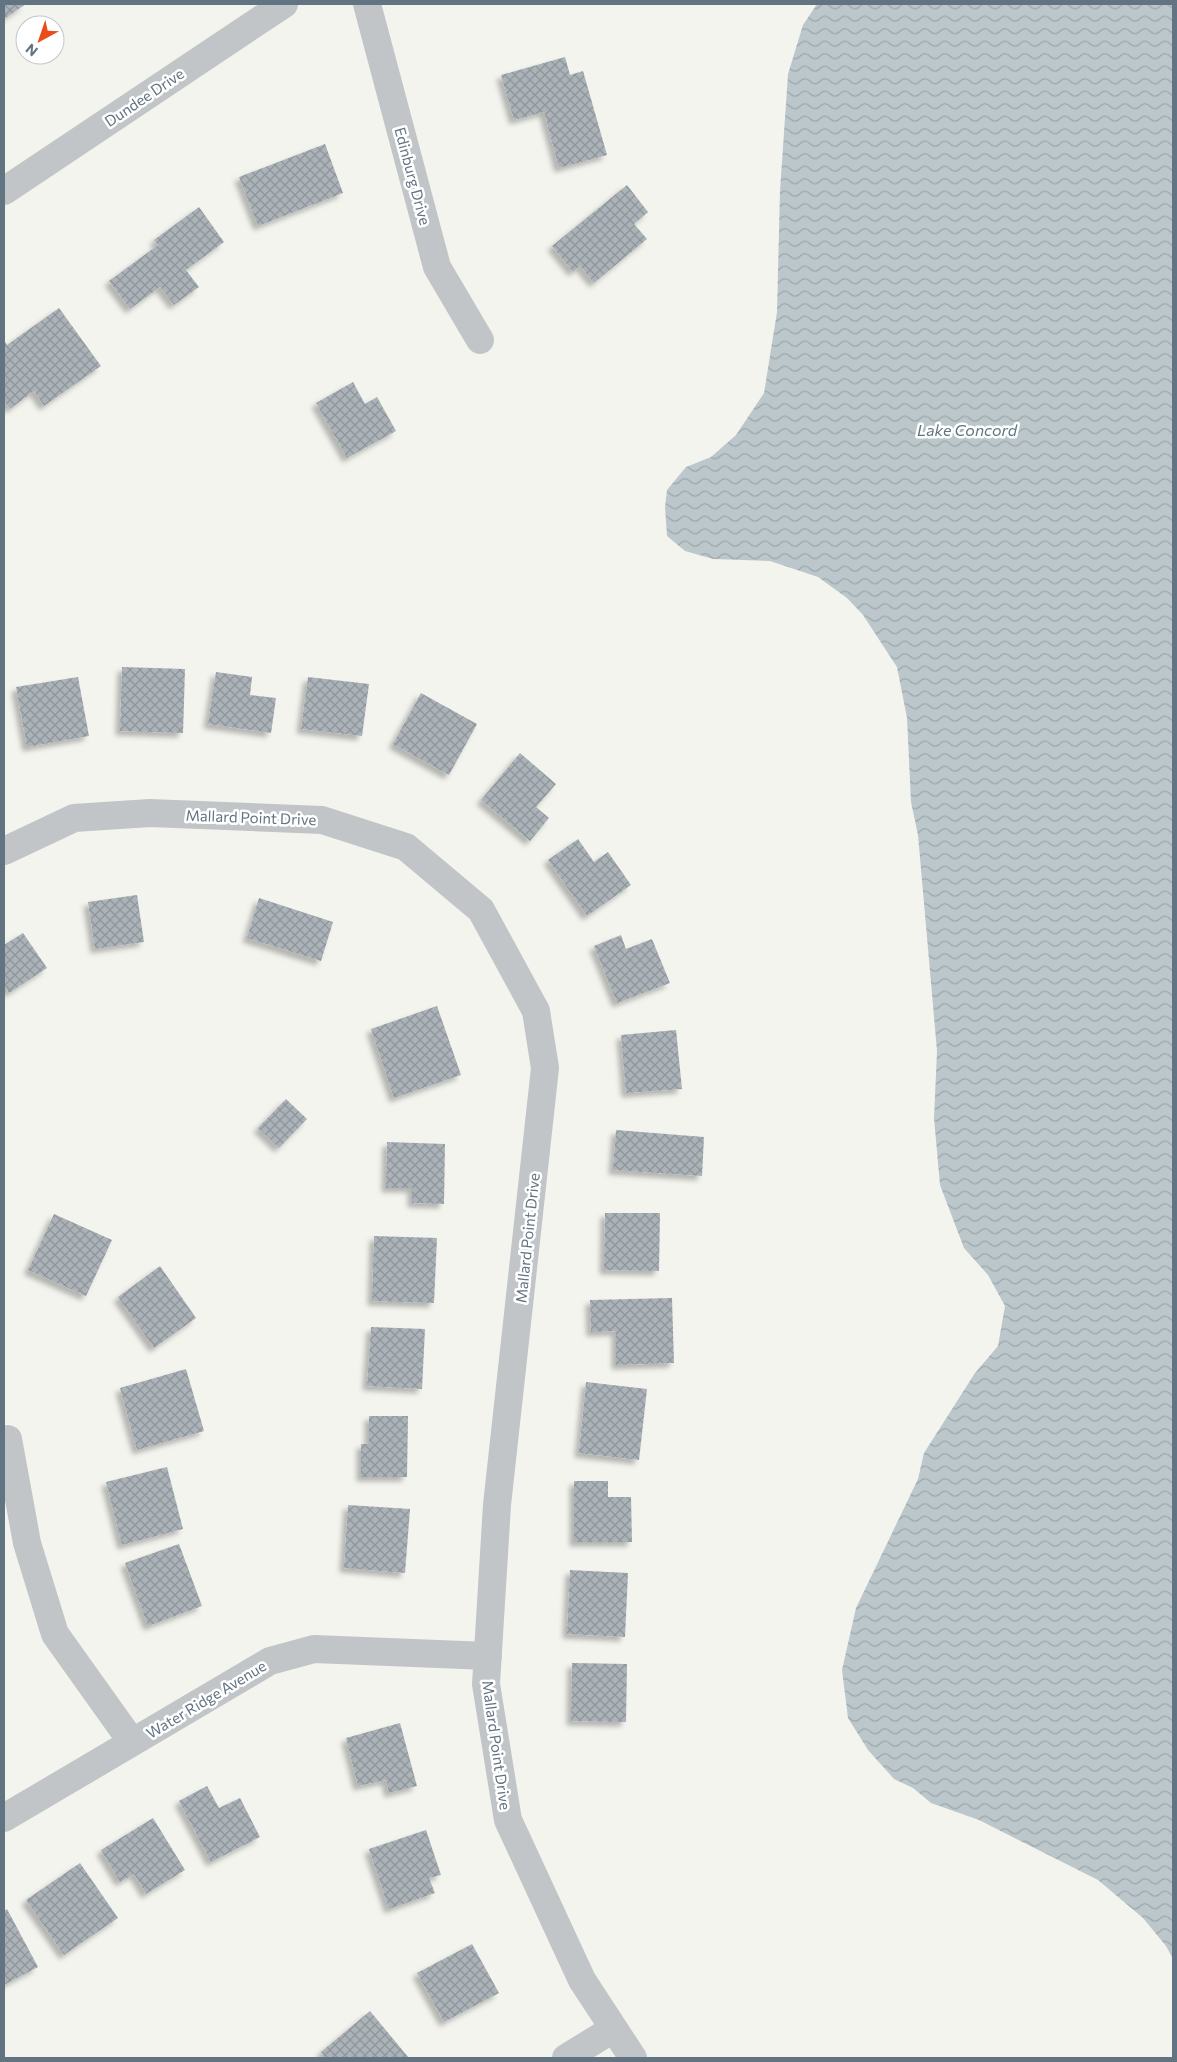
<svg xmlns="http://www.w3.org/2000/svg" width="1177" height="2062" viewBox="0 0 1177 2062" font-family="Commissioner,sans-serif">
	<style>
		.water { fill: url(#water-waves) }
		.building { fill: url(#building-cross-hatch); filter: url(#shadow) }
		.lines { fill: none; stroke-linecap: round; stroke-linejoin: round }
		.street { stroke: #c1c5c8; stroke-width: 28 }
		.labels { text-anchor: middle; dominant-baseline: central; stroke-width: 5; stroke-linejoin: round; paint-order: stroke }
		.street-label { font-size: 15px; fill: #627382; stroke: #fff }
		.water-label { font-size: 16px; font-style: italic; fill: #5d7680; stroke: #fff }
	</style>
	<defs>
		<pattern id="water-waves" width="16" height="10" patternUnits="userSpaceOnUse" patternTransform="scale(1.25)"><rect width="16" height="10" fill="#bcc7cc"/><path d="M0 5q4-4 8 0t8 0" fill="none" stroke="#9ca6ab"/></pattern>
		<pattern id="building-cross-hatch" width="8" height="8" patternUnits="userSpaceOnUse" patternTransform="scale(1.25)"><rect width="8" height="8" fill="#acb3b8"/><path d="M0 0l8 8M0 8l8-8" fill="none" stroke="#8f969b"/></pattern>
		<filter id="shadow"><feDropShadow dx="-4.5" dy="4.5" stdDeviation="2.5" flood-color="#0004"/></filter>
	</defs>
	<rect width="100%" height="100%" fill="#f4f4ef"/>
	<path class="water" d="M817 4H1173V1959L1166 1946 1143 1918 1098 1880 979 1820 931 1803 913 1788 894 1779 868 1750 848 1718 842 1670 856 1608 918 1479 924 1453 975 1373 998 1346 1005 1306 988 1275 964 1248 940 1185 934 1118 937 1051 918 835 911 802 907 718 897 667 863 615 847 598 818 577 770 561 713 559 685 551 667 536 665 507 667 490 686 467 711 457 736 435 764 393 777 312 780 191 788 74 803 25Z"/>
	<path class="building" d="M4 4H26L4 19Z
		M565 57 570 75 583 71 607 155 559 168 544 112 514 120 501 75Z
		M325 144 343 193 258 226 239 177Z
		M627 185 648 212 634 224 647 239 594 283 580 266 573 272 552 246Z
		M199 207 224 242 186 270 199 287 174 305 160 287 130 309 109 281 158 245 154 240Z
		M59 308 101 366 44 406 34 391 10 409 4 401V340L7 345Z
		M353 382 365 404 377 397 396 431 347 458 316 403Z
		M122 667 185 669 183 733 120 731Z
		M216 672 252 677 250 695 276 698 271 733 208 724Z
		M78 677 89 736 27 747 16 687Z
		M308 677 369 684 362 736 301 729Z
		M421 693 477 724 449 775 393 744Z
		M520 753 556 784 536 807 549 818 530 841 481 800Z
		M578 839 594 862 608 852 631 885 587 916 548 860Z
		M137 895 144 942 95 949 88 902Z
		M259 898 333 922 321 961 247 938Z
		M23 933 47 968 9 993 4 985V945Z
		M621 935 626 949 652 939 670 983 617 1003 594 946Z
		M437 1006 461 1075 394 1098 371 1029Z
		M676 1030 682 1089 626 1093 621 1035Z
		M286 1099 307 1119 279 1148 258 1128Z
		M616 1130 704 1137 702 1176 613 1170Z
		M387 1142 445 1144 444 1204 412 1203V1188H386Z
		M605 1213H660L659 1271 604 1270Z
		M54 1214 112 1240 86 1296 28 1270Z
		M374 1236 437 1238 434 1303 372 1301Z
		M160 1266 196 1318 154 1348 118 1297Z
		M672 1298 674 1363 616 1365V1331L591 1332 590 1300Z
		M371 1327 425 1329 422 1389 367 1386Z
		M186 1369 204 1431 137 1450 120 1388Z
		M586 1382 647 1389 639 1460 579 1453Z
		M369 1416H408L407 1477H361V1444H369Z
		M167 1467 183 1529 122 1545 106 1482Z
		M574 1481H608V1497H631L632 1542H574Z
		M348 1505 410 1509 405 1573 344 1568Z
		M179 1544 202 1606 148 1626 125 1563Z
		M570 1570 628 1573 625 1637 567 1634Z
		M572 1663 627 1664 626 1722 571 1721Z
		M400 1723 417 1786 389 1793 386 1780 358 1786 346 1738Z
		M207 1786 219 1808 240 1798 260 1837 211 1862 179 1801Z
		M153 1818 185 1870 146 1894 134 1874 120 1882 101 1850Z
		M426 1830 441 1875 429 1878 435 1893 389 1909 369 1849Z
		M80 1863 118 1918 64 1955 26 1900Z
		M7 1909 38 1967 4 1985V1911Z
		M472 1944 499 1993 444 2022 417 1973Z
		M370 2011 409 2058H325L321 2052Z"/>
	<g class="lines">
		<path class="street" d="M367 4 437 267 480 340
			M4 191 284 4
			M4 851 74 818 150 813 322 820 406 847 481 910 536 1011 545 1068 497 1505 486 1684 508 1820 582 1980 633 2058
			M8 1439 27 1543 55 1634 132 1742
			M4 1818 270 1661 314 1649 488 1656
			M566 2058 613 2029"/>
	</g>
	<g class="labels">
		<g class="street-label">
			<text transform="translate(144 97) rotate(-34)">Dundee Drive</text>
			<text transform="translate(413 176) rotate(75)">Edinburg Drive</text>
			<text transform="translate(251 817) rotate(2)">Mallard Point Drive</text>
			<text transform="translate(527 1238) rotate(-84)">Mallard Point Drive</text>
			<text transform="translate(206 1699) rotate(-31)">Water Ridge Avenue</text>
			<text transform="translate(497 1745) rotate(82)">Mallard Point Drive</text>
		</g>
		<g class="water-label">
			<text x="967" y="429">Lake Concord</text>
		</g>
	</g>
	<rect width="1177" height="2062" fill="none" stroke="#627382" stroke-width="10"/>
	<g transform="translate(40 40) rotate(220)"><circle r="24" fill="#ffffff" stroke="#c0c7cd"/>
	<path d="M0-4L9 19L0 12L-9 19Z" fill="#ea4c1a"/>
	<text y="-8" font-size="14" font-weight="bold" text-anchor="middle" fill="#627382">N</text>
	</g>
</svg>
